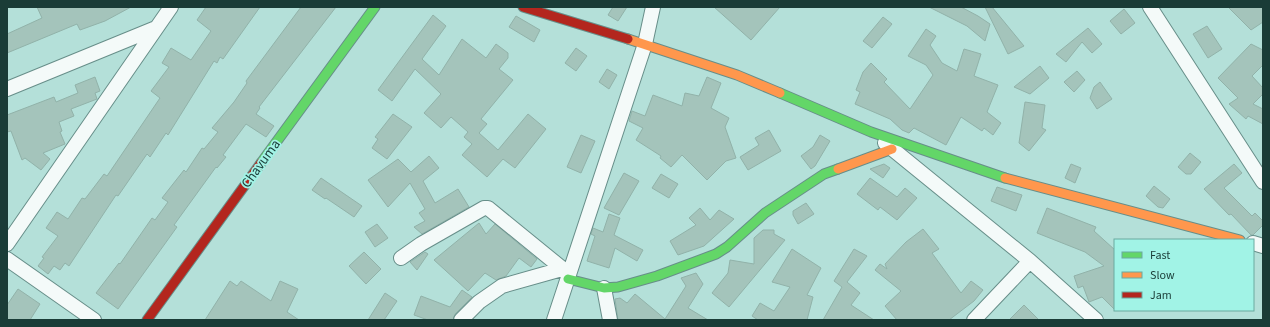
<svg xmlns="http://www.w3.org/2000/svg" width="1270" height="327" viewBox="0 0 1270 327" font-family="'Source Sans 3',sans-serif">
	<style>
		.building { fill: #a4c4bb; stroke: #91b2a9 }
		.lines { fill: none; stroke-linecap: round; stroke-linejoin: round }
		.street-casing { stroke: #678e89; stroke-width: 16 }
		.fast-casing { stroke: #678e89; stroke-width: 11 }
		.slow-casing { stroke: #678e89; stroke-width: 11 }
		.jam-casing { stroke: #678e89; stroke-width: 11 }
		.street { stroke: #f4faf9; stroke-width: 14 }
		.fast { stroke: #63d668; stroke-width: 9 }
		.slow { stroke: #ff974d; stroke-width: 9 }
		.jam { stroke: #b3261e; stroke-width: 9 }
		.labels { text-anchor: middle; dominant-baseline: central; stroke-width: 3.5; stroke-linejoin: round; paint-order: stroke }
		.street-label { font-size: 14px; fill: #1a3c37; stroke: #a1f3e6 }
	</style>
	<rect width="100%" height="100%" fill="#b4e0d9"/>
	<path class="building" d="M37 7H131L105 21 80 30 77 24 7 53V34L42 18Z
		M206 7H260L223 59 220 57 217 63 214 61 168 135 166 133 150 157 147 154 118 196 116 195 69 266 65 263 60 270 54 266 48 274 38 266 44 258 42 257 58 236 46 228 57 212 68 219 82 198 85 199 104 174 107 176 160 98 151 91 169 67 162 63 171 48 191 60 211 31 197 20Z
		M301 7H336L259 107 260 108 256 114 274 126 266 137 246 124 223 155 226 157 217 168 216 167 174 225 177 227 118 309 96 293 119 263 120 264 152 218 155 220 168 202 162 198 184 170 186 172 202 148 204 149 218 132 212 128 234 102 247 83 246 81Z
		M613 7H627L618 21 608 15Z
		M714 7H780L751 40Z
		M929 7H961L978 16 990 24 985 41 967 26Z
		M985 7H992L1024 46 1008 54Z
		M1228 7H1263V22L1251 30Z
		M1124 9 1135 23 1121 34 1110 21Z
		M433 15 446 26 422 59 439 75 462 39 486 58 496 44 508 53V58L499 69 513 80 481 119 487 124 479 133 498 150 528 114 546 129 515 168 503 159 487 177 462 155 472 144 464 137 468 132 451 117 441 128 424 113 441 94 415 69 392 101 378 90Z
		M516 16 540 30 534 42 509 27Z
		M883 17 892 24 872 48 863 41Z
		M1207 26 1222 49 1208 58 1193 34Z
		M1088 28 1102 44 1092 53 1082 42 1066 62 1056 54Z
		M926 29 936 36 930 45 942 63 957 71 964 49 981 54 974 76 998 85 987 112 1001 123 993 135 984 128 982 131 961 117 946 145 914 128 909 133 902 130 890 119 855 104 860 92 856 90 863 72 871 63 887 79 884 82 910 109 933 75 926 65 908 56Z
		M1251 44 1263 50V65L1252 76 1263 88V94L1253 104 1263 109V124L1248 116 1246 119 1229 104 1238 98 1218 78Z
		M576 48 587 56 576 71 565 63Z
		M1040 66 1049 78 1030 94 1014 87Z
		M607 69 617 75 609 89 599 82Z
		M1077 71 1085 80 1074 92 1064 82Z
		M95 77 100 91 95 93 97 99 71 109 74 116 59 122 62 131 60 132 65 144 43 153 50 159 41 170 25 158 22 160 11 131 7 132V115L54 97 56 102 78 93 75 85Z
		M707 77 721 83 711 108 729 118 725 127 736 158 726 161 707 180 682 155 671 167 660 158 661 156 636 140 643 128 629 121 632 111 645 116 653 95 682 106 685 93 699 96Z
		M1100 82 1112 99 1097 109 1090 98 1094 87Z
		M1025 102 1045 105 1042 128 1046 130 1029 151 1019 143Z
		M393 114 412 127 387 159 372 148 378 139 375 137Z
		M769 130 781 151 748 170 740 157 759 145 755 138Z
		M581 135 595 141 581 173 567 167Z
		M820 135 830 141 815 166 811 169 801 156 813 147Z
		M1190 153 1201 162 1191 174H1186L1178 167Z
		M429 156 439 168 423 181 435 203 458 189 469 207 422 234 414 227 425 221 419 213 425 209 410 183 388 207 368 180 398 159 411 172Z
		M884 164 890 168 883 178 870 169Z
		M1071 164 1081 168 1075 183 1065 178Z
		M1234 164 1242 173 1224 188 1252 216 1255 213 1263 221V225L1253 235H1251L1231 214 1229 215 1204 189Z
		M624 173 639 181 619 215 604 208Z
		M661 174 678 184 669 198 652 188Z
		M321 178 362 206 354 217 326 198 325 199 312 190Z
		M870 178 897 197 905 188 917 198 897 220 880 207 878 210 857 194Z
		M1154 186 1170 199 1163 208 1158 207 1146 196Z
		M997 187 1022 195 1016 211 991 201Z
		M806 203 814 214 798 224 793 215V211Z
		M700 208 710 220 719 210 734 219 704 246 678 255 670 241 696 225 689 218Z
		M1047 208 1096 227 1094 231 1115 250V310L1102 297 1089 302 1083 286 1078 288 1074 276 1104 266 1085 252 1037 233Z
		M609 214 620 218 614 235 643 250 637 261 615 248 609 268 587 261 595 236 591 234 593 228 603 232Z
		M479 223 486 234 495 224 537 259 531 267 519 258 506 276 496 280 485 273 468 291 434 260Z
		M377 224 388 238 375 247 365 232Z
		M923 229 939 249 932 253 961 293 971 281 983 290 974 301 949 320H897L885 306 901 291 875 270 880 264 887 269 885 264 906 242Z
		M763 230H774V234L785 240 729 307 712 293 728 273 730 260 754 264V238Z
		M792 249 821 268 807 295 813 297 807 320H758L752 316 760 303 774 311 790 287 772 282Z
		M854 249 867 256 847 282 860 293 851 305 874 320H823L842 287 834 281Z
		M364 252 381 269 366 284 349 266Z
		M425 252 428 254 417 270 410 262Z
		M696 273 703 284 688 308 708 320H618L615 299 620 298 627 303 635 294 665 319 686 286 681 278Z
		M230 281 237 286 241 281 271 301 280 281 298 289 287 312 299 320H205Z
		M18 289 40 304 30 320H7V305Z
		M462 290 472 297 455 314 453 320H428L414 315 421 296 450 307Z
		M385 293 397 301 384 320H368Z
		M1024 305 1039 320H1009Z"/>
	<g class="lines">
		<g class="street-casing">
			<path id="street" d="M1150 7 1263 182
				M7 89 156 28
				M885 143 1030 261 1096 320
				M1253 243 1263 246
				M7 244 171 7
				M401 258 421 244 484 208H488L569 274
				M7 259 94 320
				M604 288 610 320
				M461 320 479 302 502 286 562 269
				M554 320 645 44 653 7
				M974 320 1030 261"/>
		</g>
		<g class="fast-casing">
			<path id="fast" d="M780 93 871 132 1005 178
				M261 163 375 7
				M568 279 604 288 618 287 657 276 716 254 727 247 765 213 824 174 838 169"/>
		</g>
		<g class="slow-casing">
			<path id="slow" d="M628 39 737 75 780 93
				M838 169 892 149
				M1005 178 1240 240"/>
		</g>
		<g class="jam-casing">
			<path id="jam" d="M523 7 628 39
				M147 320 261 163"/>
		</g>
		<use href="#street" class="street"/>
		<use href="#fast" class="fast"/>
		<use href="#slow" class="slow"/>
		<use href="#jam" class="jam"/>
	</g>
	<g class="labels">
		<g class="street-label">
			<text transform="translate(261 164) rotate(-54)">Chavuma</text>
		</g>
	</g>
	<rect width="1270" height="327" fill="none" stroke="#1a3c37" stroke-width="16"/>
	<rect x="1114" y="239" width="140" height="72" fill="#a1f3e6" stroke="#6baaa0"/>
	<rect x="1122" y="252" width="20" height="6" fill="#63d668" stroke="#6baaa0"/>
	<text x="1150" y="259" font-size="12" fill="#1a3c37">Fast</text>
	<rect x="1122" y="272" width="20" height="6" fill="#ff974d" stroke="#6baaa0"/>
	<text x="1150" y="279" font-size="12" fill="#1a3c37">Slow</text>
	<rect x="1122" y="292" width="20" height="6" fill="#b3261e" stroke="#6baaa0"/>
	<text x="1150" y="299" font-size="12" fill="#1a3c37">Jam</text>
</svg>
